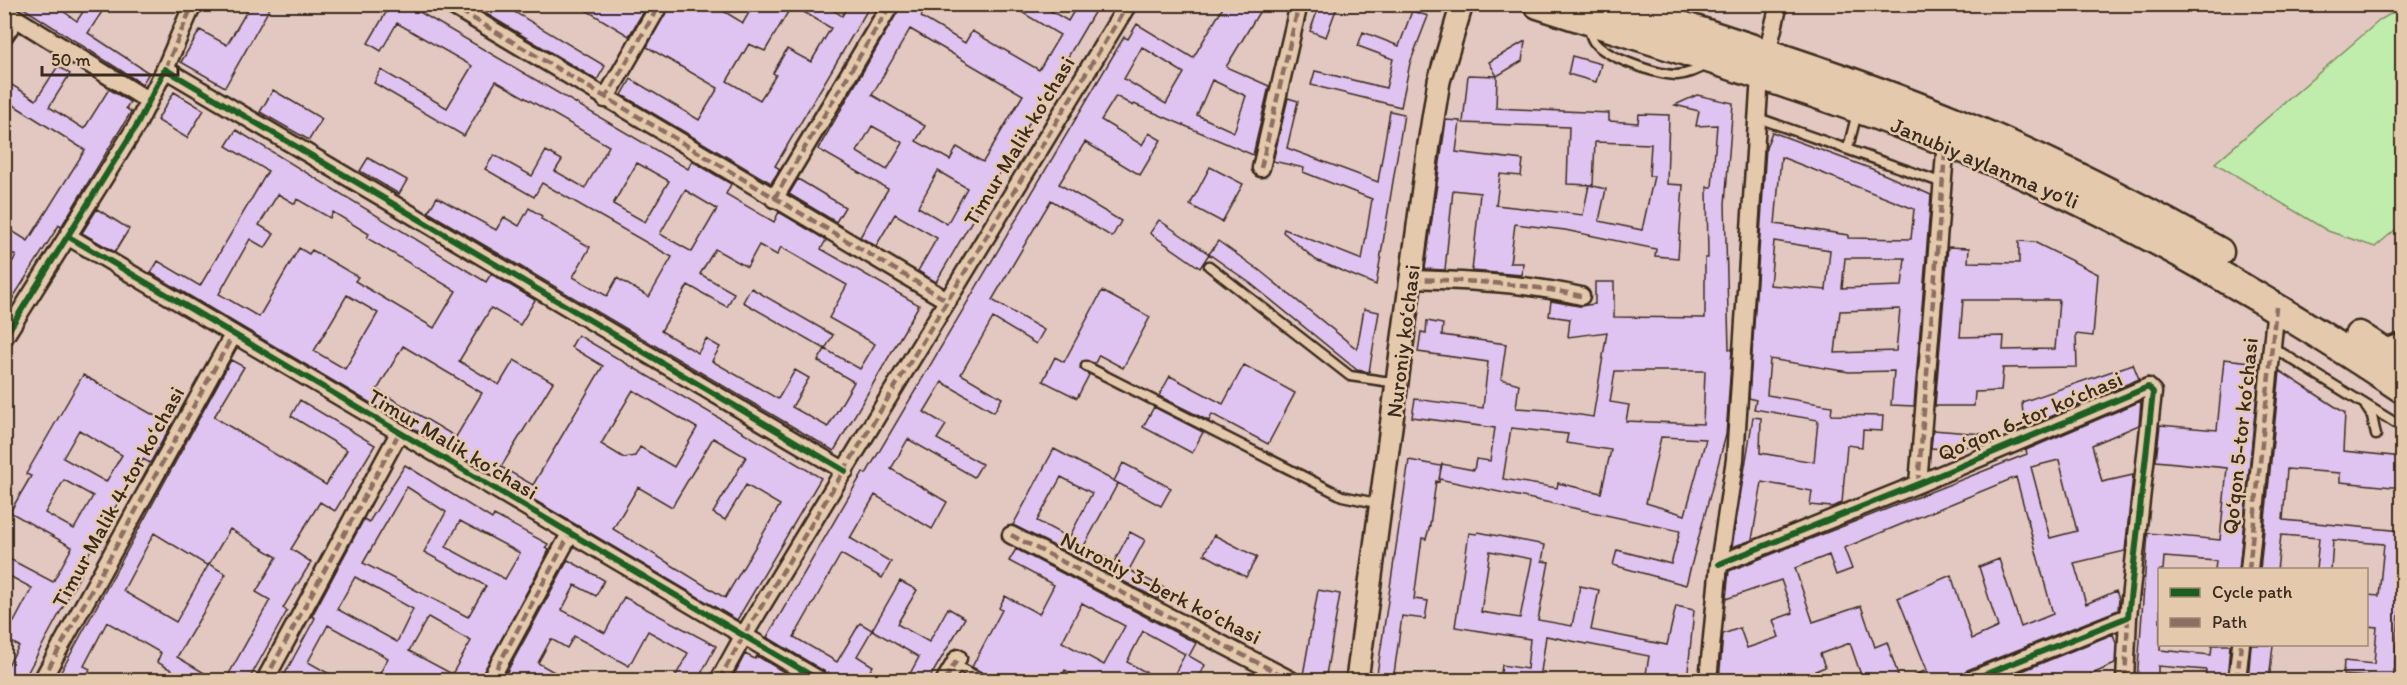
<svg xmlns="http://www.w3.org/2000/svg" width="2407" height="685" viewBox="0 0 2407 685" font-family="Itim,sans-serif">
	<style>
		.green { fill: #c0edab; stroke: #7e8c64; stroke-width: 1.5 }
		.building { fill: #dfc4f2; stroke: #3b2a1e; stroke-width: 1.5; fill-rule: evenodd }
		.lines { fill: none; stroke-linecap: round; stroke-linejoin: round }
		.service-casing { stroke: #3b2a1e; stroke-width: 13 }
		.minor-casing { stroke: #3b2a1e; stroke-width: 21 }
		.tertiary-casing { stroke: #3b2a1e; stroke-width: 26 }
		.trunk-casing { stroke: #3b2a1e; stroke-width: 33 }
		.service { stroke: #e4c9ac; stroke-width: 8 }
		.minor { stroke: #e4c9ac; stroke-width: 16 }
		.tertiary { stroke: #e4c9ac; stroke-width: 21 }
		.trunk { stroke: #e4c9ac; stroke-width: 28 }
		.quiet { stroke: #8d6e63; stroke-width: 4.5; stroke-dasharray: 9 4.5; stroke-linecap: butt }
		.cycleway-casing { stroke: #e4c9ac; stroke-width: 10 }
		.cycleway { stroke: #1b5e20; stroke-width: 6 }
		.labels { text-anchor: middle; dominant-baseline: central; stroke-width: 5; stroke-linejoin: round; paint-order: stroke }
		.street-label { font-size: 22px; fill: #3b2a1e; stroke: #e4c9ac }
	</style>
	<rect width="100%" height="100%" fill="#e2c8c1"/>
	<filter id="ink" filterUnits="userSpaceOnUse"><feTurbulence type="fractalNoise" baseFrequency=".0167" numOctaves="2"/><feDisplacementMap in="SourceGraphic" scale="12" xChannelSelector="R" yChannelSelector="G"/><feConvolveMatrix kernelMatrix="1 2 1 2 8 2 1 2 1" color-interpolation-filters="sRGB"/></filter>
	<g filter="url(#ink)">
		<path class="green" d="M2402 7V224L2375 247 2328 231 2215 163 2380 20Z"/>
		<path class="building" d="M17 4H53L77 21 88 4H107L88 33 149 73 142 84Z
			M251 4H272L225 87 181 62 200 30 227 45Z
			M391 4H406L688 169 692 161 731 184 726 194 774 222 779 212 826 240 821 249 919 305 834 451 428 212 437 197 496 230 504 217 519 226 529 208 542 216 541 219 590 247 573 277 607 296 617 278 649 297 672 257 542 183 534 197 485 169 494 155 532 176 546 151 562 160 555 171 585 188 609 146 496 81 464 136 374 83 381 70 447 108 472 66 397 23 381 51 368 43ZM637 163 669 181 645 222 613 204ZM685 190 717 209 692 252 660 234ZM759 245 777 255 781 247 847 285 829 318 875 344 860 369 825 349 818 361 854 382 828 427 792 407 809 378 795 370 778 399 712 361 720 347 706 339 698 353 661 331 688 285 727 307 734 293 700 274 715 249 747 267Z
			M470 4H501L605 66 597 80Z
			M576 4H648L629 36Z
			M670 4H712L743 23 754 4H824L842 16 849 4H871L775 166 780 169 771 183 622 95 631 79 699 120 718 88 647 47ZM792 5 831 28 811 62 787 49 773 73 776 75 760 100 727 81 749 44 765 51Z
			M902 4H928L921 17 965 43 972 31 1039 70 1060 35 1008 4H1039L1068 21 1078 4H1099L936 282 918 271 937 238 895 214 876 246 860 237 888 189 818 149ZM910 29 1023 95 983 162 957 147 950 160 916 141 925 126 872 95ZM872 126 903 143 887 170 857 152ZM938 171 967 188 947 224 918 207Z
			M1225 4H1264L1226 67 1269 86 1253 155 1134 104 1133 106 1116 96 1101 120 1142 145 1149 133 1161 140 1140 175 1085 142 1059 184 1121 221 1112 237 1051 200 992 300 1044 330 1036 344 993 318 961 374 1002 398 994 412 942 382 924 412 946 425 937 439 982 464 974 477 908 439 891 469 947 502 932 529 875 495 850 538 891 562 882 578 841 554 794 637 837 662 860 623 872 630 857 656 873 666 864 681H829L824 671 767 637 863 472 866 474 1124 37 1128 39 1137 24 1193 58ZM1142 47 1184 73 1166 104 1124 79ZM1212 80 1246 96 1234 132 1197 115Z
			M1320 4H1338L1326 37 1310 31Z
			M1412 11 1428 16 1410 63 1401 107 1311 85 1315 71 1386 88 1393 59 1358 46 1363 32 1399 46Z
			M1525 41 1522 61 1497 76 1489 62Z
			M1572 56 1601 64 1596 82 1568 74Z
			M58 66 70 74 49 107 84 129 109 89 130 102 126 108 131 112 61 227 59 225 4 312V275L16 256 4 248V226L28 241 85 150 4 99V80L36 100Z
			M1468 75 1497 76 1496 108 1609 113V121L1638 123 1639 114 1669 115 1667 184 1683 185 1678 258 1655 256 1656 249 1565 230 1515 224 1510 263H1523L1522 275 1472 271 1480 193 1453 190 1445 270 1425 269 1446 120 1460 121 1456 152 1523 160 1521 176 1500 174 1496 205 1583 215 1589 185 1606 189 1599 221 1642 230 1654 176H1649L1651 144 1595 142 1593 185 1567 184 1569 127 1463 123Z
			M273 90 322 119 309 140 260 112Z
			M174 92 204 110 187 138 157 120Z
			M1697 95 1733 103 1725 204 1729 349H1732L1726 435 1686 585 1613 565 1617 550 1671 564 1680 531 1439 479 1442 464 1474 470 1476 459 1490 461 1495 428 1412 417 1415 399 1483 408 1488 362 1418 352 1421 332 1426 333 1427 321 1443 324 1442 335 1506 344 1501 379 1519 384 1516 408 1548 410 1593 417 1607 332 1568 337 1570 319 1549 316 1551 301 1579 306 1595 304V282H1614V317L1705 318V258H1708L1707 187H1712L1717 125 1696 126 1699 111 1675 105ZM1615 371H1705L1703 424 1626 421 1629 405 1610 402ZM1511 428 1568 434 1566 443 1611 450 1601 493 1558 483 1557 488 1503 479ZM1661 437 1706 439 1685 515 1646 503Z
			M1288 98 1298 101 1287 148 1378 182 1390 111 1404 114 1376 285 1316 260 1283 232 1284 229 1362 260 1372 199 1303 172 1304 168 1273 161Z
			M236 130 486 282 491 274 535 300 520 325 491 308 459 361 499 385 514 360 553 382 501 467 533 485 603 366 571 347 578 335 821 478 737 620 151 273 158 261 200 286 268 171 226 146ZM278 194 295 204 297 199 330 218 333 212 369 234 367 238 456 291 434 328 355 281 358 277 312 250 309 254 299 248 259 317 219 294 250 239 265 248 274 234 259 225ZM347 295 378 313 345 369 314 351ZM403 346 482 393 456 437 377 390ZM633 390 697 428 674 467 640 447 635 456 624 458 601 444ZM713 438 746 457 713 513 725 520 746 485 780 505 725 598 613 529 638 487 672 507Z
			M1772 132 1872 169 1931 195 1914 406 1891 405 1894 371 1849 372 1770 359 1767 395 1832 406 1831 415 1883 416 1882 431 1863 430 1862 447 1847 445 1842 503 1832 507 1810 505 1812 491 1762 482 1752 540 1732 547 1753 417 1761 418 1760 453 1814 462 1818 420 1754 409 1756 400 1749 398 1766 148ZM1781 157 1914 209 1911 239 1848 238V235L1775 224ZM1774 241 1830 250 1826 290 1770 285ZM1845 258H1905L1902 286 1842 288ZM1900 309 1896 351 1835 353 1840 311Z
			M368 158 407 180 399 194 360 171Z
			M1210 167 1243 184 1222 222 1190 205Z
			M798 179 845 207 836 222 789 194Z
			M97 209 129 229 115 252 82 233Z
			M1159 220 1209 254 1200 268 1150 233Z
			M1218 241 1259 270 1357 349 1364 309 1379 312 1369 372 1357 370 1250 283 1209 254Z
			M2019 241 2034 242 2098 274 2093 336 2076 334 2077 367 2003 368 2001 391 1975 392 1974 406H1935L1948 247 1969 248 1968 262 2019 263ZM1963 300H2059L2055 349 2003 350 2004 336 1960 337Z
			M751 288 833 335 825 349 743 302Z
			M1102 291 1150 317 1123 368 1099 355 1095 363 1082 361 1080 369 1089 375 1077 398 1043 381 1055 357 1064 362Z
			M2224 359 2260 363 2239 570H2215L2216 561 2164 557 2163 570H2160V650L2211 655 2212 645H2230L2227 681H2205L2206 670 2158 666V681H2137L2148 533 2220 540 2227 468 2156 461 2160 425 2217 430Z
			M231 360 244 367 214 417 326 485 347 450 291 416 300 400 375 445 335 511 320 502 291 549 311 562 283 608 287 611 261 658 248 681H225L270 600 256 592 277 557 230 529 208 566 154 533 123 591 176 622 209 564 226 574 177 657 218 681H191L157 662 161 653 107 622 84 666 90 669 84 681H56Z
			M2133 364 2139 379 2024 428 2022 402Z
			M1244 365 1295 393 1268 444 1212 414 1209 421 1159 396 1170 376 1223 404Z
			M2280 371 2345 413 2343 451 2403 457V488L2340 482V473L2287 469 2283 520 2403 531V570L2393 681H2367L2368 677 2343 675 2344 661 2374 664 2377 627 2367 626V595L2379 596 2384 544 2333 540 2331 570H2316L2319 538 2281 535 2277 570H2260Z
			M83 375 171 425 150 463 143 459 81 567 84 568 23 681H4V672L19 646 4 638V617L14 622 32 588 4 573V556L53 582 72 547 10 512 31 476 26 474ZM79 430 122 455 106 482 63 458ZM64 480 93 496 74 529 45 513Z
			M2141 401 2139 425 2092 445 2102 482 2133 475 2125 551 2074 563 2086 604 2116 591 2119 599 2118 610 1967 670 1961 681H1901L1927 670 1898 598 1951 575 1972 639 1998 627 1979 567 1999 559 2021 627 2053 614 2016 477 1844 548 1852 569 1836 575 1829 555 1795 568 1813 622 1861 606 1875 647 1887 642 1900 681H1863L1850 643 1820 654 1825 667 1791 681H1719L1723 634 1740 628 1747 648 1779 637 1773 620 1793 613 1781 580 1726 599 1729 571 2027 454 2026 450ZM2059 460 2077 531 2050 538 2031 467Z
			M1154 407 1203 432 1192 453 1143 427Z
			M1933 430 1995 435 1958 450 1931 448Z
			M1054 449 1118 483 1084 546 1114 562 1130 532 1145 540 1129 570 1164 588 1158 599 1013 525ZM1061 477 1092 493 1069 538 1037 521Z
			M1409 460 1441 466 1439 482 1436 481 1430 525 1426 539 1422 538 1414 599 1428 601 1425 619 1402 616 1393 681H1376Z
			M1123 463 1171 488 1161 506 1114 481Z
			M405 465 492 519 494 515 548 544 545 548 549 550 480 681H376L388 658 328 625 308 662 342 681H281L315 618 312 616 364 519 369 522ZM407 487 446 512 424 552 486 586 468 617 363 563ZM460 521 520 553 505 579 446 547ZM355 577 413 609 397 642 337 609ZM428 617 471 641 452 674 409 651Z
			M1478 532 1545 545 1542 561 1549 562 1538 620 1572 626 1580 586 1599 590 1591 630 1667 645 1676 606 1694 610 1687 681 1646 674 1649 656 1546 636 1541 672H1545L1544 681H1500L1502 665 1527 669 1530 639 1455 627 1469 533 1477 534ZM1490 551 1532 559 1520 618 1481 612Z
			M1214 535 1257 557 1246 577 1204 554Z
			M1016 549 1196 643 1189 656 1205 665 1197 681H1171L1185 654 1143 631 1127 662 1162 681H1085L1065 670 1059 681H989L987 675 972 667 1002 610 999 608 1005 596 1039 614 1054 585 1009 561ZM1082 603 1125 626 1104 665 1062 642Z
			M568 560 604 580 596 596 575 585 562 610 605 633 624 597 716 646 697 681H673L688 653 648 631 629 666 574 636 567 648 551 639 538 663 570 681H540L530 675 528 681H502Z
			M900 581 917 590 897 624 929 642 948 608 965 618 928 681H906L919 657 872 630Z
			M1318 590 1340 594 1325 681H1302Z
			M2113 634 2116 643 2115 664 2076 681H1998Z
			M2251 645H2273L2269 681H2248Z
			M745 654 755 659 757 656 799 681H731Z"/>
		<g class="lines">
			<g class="service-casing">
				<path id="service" d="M1588 26C1590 32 1591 39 1595 43 1608 58 1658 75 1677 75 1688 74 1698 70 1707 64
					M1758 118 1943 183
					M1848 148 1857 113
					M1209 266 1350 376 1397 383
					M2383 344 2402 338
					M2272 347 2402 427
					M1086 366 1342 496 1381 504
					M2366 407 2372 416 2376 435
					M954 664 983 680"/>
			</g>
			<g class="minor-casing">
				<path id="minor" d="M449 4 948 301
					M4 11 149 101
					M4 36 16 19
					M1767 53 1779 4
					M165 69 193 4
					M605 99 660 4
					M1261 168 1299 4
					M774 199 891 4
					M69 237 819 680
					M1412 279C1470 281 1525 283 1581 296
					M4 338 137 125 165 69 845 471
					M1918 484 1946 141
					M1011 535 1291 680
					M1719 564 1918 484 2148 387 2153 392 2128 617 1971 680
					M2249 570 2276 307
					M42 680 233 335
					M265 680 399 433
					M490 680 570 534
					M719 680 744 635 1128 4
					M945 680 958 658
					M1708 680 1719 564 1735 459 1760 76
					M2125 680 2128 617
					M2237 680 2241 644"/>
			</g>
			<g class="tertiary-casing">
				<path id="tertiary" d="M1357 680 1429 144 1439 81 1462 4"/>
			</g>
			<g class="trunk-casing">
				<path id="trunk" d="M1538 4C1674 48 1812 88 1945 141 2106 205 2258 292 2402 388
					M1615 4C1730 42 1846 77 1958 123 2048 160 2135 204 2219 252
					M2359 336 2402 364"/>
			</g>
			<use href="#service" class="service"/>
			<use href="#minor" class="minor"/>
			<use href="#tertiary" class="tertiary"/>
			<use href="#trunk" class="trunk"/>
			<path class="quiet" d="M449 4 948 301
				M165 69 193 4
				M605 99 660 4
				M1261 168 1299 4
				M774 199 891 4
				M1412 279C1470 281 1525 283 1581 296
				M1918 484 1946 141
				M1011 535 1291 680
				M2249 570 2276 307
				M42 680 233 335
				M265 680 399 433
				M490 680 570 534
				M719 680 744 635 1128 4
				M945 680 958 658
				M2125 680 2128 617
				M2237 680 2241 644"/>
			<g class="cycleway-casing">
				<path id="cycleway" d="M69 237 819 680
					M4 338 137 125 165 69 845 471
					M1719 564 1918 484 2148 387 2153 392 2128 617 1971 680"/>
			</g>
			<use href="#cycleway" class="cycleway"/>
		</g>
	</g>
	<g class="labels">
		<g class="street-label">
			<text transform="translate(1019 141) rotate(-59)">Timur Malik koʻchasi</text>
			<text transform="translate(1985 163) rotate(23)">Janubiy aylanma yoʻli</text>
			<text transform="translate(1403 341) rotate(-83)">Nuroniy koʻchasi</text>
			<text transform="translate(2030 416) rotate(-23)">Qoʻqon 6-tor koʻchasi</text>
			<text transform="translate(2240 436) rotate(-84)">Qoʻqon 5-tor koʻchasi</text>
			<text transform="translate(453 444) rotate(31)">Timur Malik koʻchasi</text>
			<text transform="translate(118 497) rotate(-61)">Timur Malik 4-tor koʻchasi</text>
			<text transform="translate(1161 588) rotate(27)">Nuroniy 3-berk koʻchasi</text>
		</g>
	</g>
	<rect width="2407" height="685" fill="none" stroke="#e4c9ac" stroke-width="24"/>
	<rect x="12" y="12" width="2383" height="661" fill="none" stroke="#3b2a1e" stroke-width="2" filter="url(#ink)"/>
	<rect x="2158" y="568" width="210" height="78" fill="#e4c9ac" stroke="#a08973" stroke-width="1.5"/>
	<rect x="2170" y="588" width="30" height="9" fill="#1b5e20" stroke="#a08973" stroke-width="1.5"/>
	<text x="2212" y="598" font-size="18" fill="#3b2a1e">Cycle path</text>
	<rect x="2170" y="618" width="30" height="9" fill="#8d6e63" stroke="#a08973" stroke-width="1.5"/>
	<text x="2212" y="628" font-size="18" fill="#3b2a1e">Path</text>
	<path d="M42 66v9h136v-9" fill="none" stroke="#3b2a1e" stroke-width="3"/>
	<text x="51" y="66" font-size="18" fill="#3b2a1e" stroke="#e4c9ac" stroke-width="4.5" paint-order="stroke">50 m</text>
</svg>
